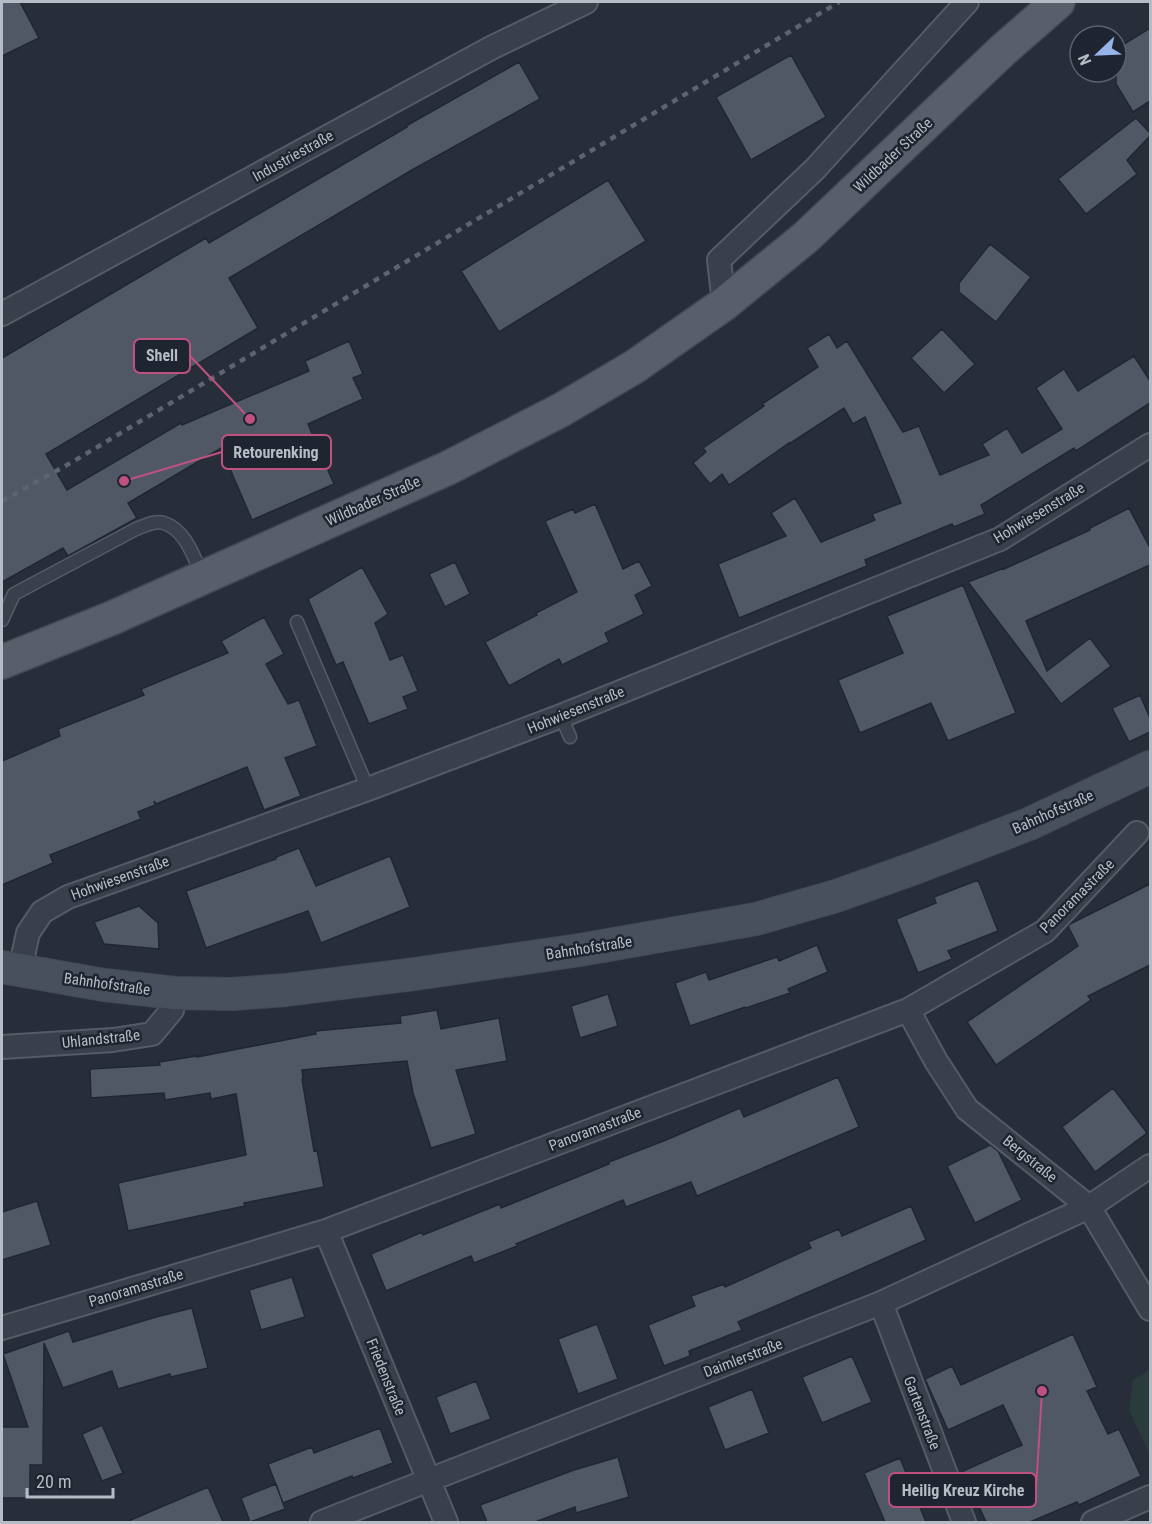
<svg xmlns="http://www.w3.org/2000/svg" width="1152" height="1524" viewBox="0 0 1152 1524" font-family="'Roboto Condensed',sans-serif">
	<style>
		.green { fill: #2a3b3c }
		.building { fill: #505865; stroke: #212732; stroke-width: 1.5 }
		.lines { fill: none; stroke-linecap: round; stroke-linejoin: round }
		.lane-casing { stroke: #555b66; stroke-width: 15 }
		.street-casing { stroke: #555b66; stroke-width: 26 }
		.secondary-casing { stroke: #434954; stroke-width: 34 }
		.primary-casing { stroke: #434954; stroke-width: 36 }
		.lane { stroke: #3a404b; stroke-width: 12 }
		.street { stroke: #3a404b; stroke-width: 22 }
		.secondary { stroke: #49505d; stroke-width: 32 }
		.primary { stroke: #585f6a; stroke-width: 33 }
		.rail { stroke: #5d6471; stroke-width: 4.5; stroke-dasharray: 6 6; stroke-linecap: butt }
		.labels { text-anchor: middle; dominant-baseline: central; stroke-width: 5; stroke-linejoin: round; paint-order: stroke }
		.street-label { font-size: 15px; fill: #b6bcc6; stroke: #1f2530 }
		.leader { fill: none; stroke: #be5180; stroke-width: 2 }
		.callout-dot { fill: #be5180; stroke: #1f2530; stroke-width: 2 }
		.callout { fill: #1f2530; stroke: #be5180; stroke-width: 2 }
		.callout-label { font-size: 16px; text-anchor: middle; font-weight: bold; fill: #b6bcc6 }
	</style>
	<rect width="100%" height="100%" fill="#272e3a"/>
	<path class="green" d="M1150 1369V1455L1129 1410 1133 1380Z"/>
	<path class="building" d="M2 2H20L39 38 2 56Z
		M1150 28V101L1133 112 1116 84V49Z
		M791 55 826 117 751 160 716 97Z
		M519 62 540 99 412 170 229 278 258 328 46 454 67 490 181 423 182 425 309 371 305 361 349 341 363 374 353 378 363 399 308 424 334 484 252 520 221 448 128 503 137 518 68 556 63 548 2 582V358L206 238 209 243 407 127 406 126Z
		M1136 118 1150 133V136L1127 160 1137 174 1086 214 1058 179Z
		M608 180 646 241 499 332 461 271Z
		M990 244 1031 277 996 322 959 292V283Z
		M942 329 975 364 944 393 911 358Z
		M829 334 837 348 847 341 903 432 919 426 940 475 989 455 982 444 1007 428 1022 453 1062 429 1036 388 1064 369 1078 391 1134 356 1150 381V403L1076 451 1074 448 981 505 985 514 954 527 952 524 865 560 867 566 739 618 718 564 786 536 771 513 795 498 821 542 875 520 872 514 901 503 865 417 853 424 844 408 789 444V443L729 485 722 474 710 484 693 463 706 452 703 448 764 406 762 404 818 367 807 348Z
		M595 504 623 569 639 561 652 586 635 595 644 614 605 633 609 642 562 665 559 659 509 686 485 642 537 615 536 613 577 592 545 521 573 509 575 513Z
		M1129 508 1150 548V565L1026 621 1047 671 1090 638 1111 666 1061 704 968 582 1004 568V569L1090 530V528Z
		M455 562 470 594 445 607 429 574Z
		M362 567 388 614 375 623 390 660 403 655 418 691 403 697 408 709 369 724 343 662 336 665 308 599Z
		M963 585 1016 713 948 741 931 703 860 733 838 680 903 653 887 616Z
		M264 617 284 654 266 664 288 704 299 700 317 746 285 758 301 796 264 810 247 767 156 804 154 801 155 805 138 812 141 819 50 855 53 863 2 885V761L60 736 58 729 144 695 141 689 228 653 221 641Z
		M1140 695 1150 718V732L1129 742 1112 708Z
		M299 848 316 886 390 856 410 907 321 943 308 911 206 948 186 891 276 859V857Z
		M978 880 998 931 948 951 952 959 918 973 896 919 936 903 934 897Z
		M1150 884V965L1088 996 1091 1000 996 1065 967 1022 1078 946 1068 926 1070 924Z
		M139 906 158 923 159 949 104 944 94 922Z
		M817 945 828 972 788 989 790 993 746 1008 745 1007 690 1026 675 983 706 972 709 980 777 957 779 961Z
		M608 994 618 1026 580 1038 571 1006Z
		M437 1010 441 1029 499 1018 507 1061 456 1070 476 1134 431 1148 413 1093 407 1061 302 1070 303 1079H302L314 1151 317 1150 324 1187 244 1203 245 1206 128 1231 118 1183 246 1155 236 1094 211 1099 210 1093 165 1100 164 1093 91 1098 90 1069 160 1065 159 1062 197 1056V1057L316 1034 315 1031 401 1023 400 1016Z
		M838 1077 859 1127 697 1196 691 1182 626 1207 623 1200 516 1244 517 1246 474 1263 471 1256 386 1291 371 1254 422 1232 423 1235 500 1204 501 1208 609 1164V1162L666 1140 740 1108 744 1117Z
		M1113 1088 1147 1133 1095 1172 1062 1127Z
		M990 1145 998 1151 1022 1200 975 1223 947 1166Z
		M37 1201 51 1245 2 1260V1212Z
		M911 1206 926 1240 827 1284 738 1322 742 1330 689 1351 690 1356 664 1366 648 1325 695 1306 691 1296 724 1284 725 1287 811 1248 808 1242 839 1229 842 1236Z
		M292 1277 305 1317 261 1330 249 1290Z
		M192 1308 208 1368 171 1377 170 1374 118 1389 112 1371 63 1388 44 1343 43 1465H30V1498H2V1427H28L3 1354 69 1331 73 1342 156 1317Z
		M597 1324 618 1379 578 1394 558 1339Z
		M1073 1334 1097 1387 1087 1391 1108 1434 1119 1429 1141 1476 1079 1505 1077 1502 1030 1522H986L963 1471 1022 1445 1003 1405 948 1430 925 1379 952 1366 961 1385Z
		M852 1356 872 1402 822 1423 802 1377Z
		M476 1381 491 1419 450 1434 436 1397Z
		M752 1389 769 1433 725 1450 708 1407Z
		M102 1425 123 1473 102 1481 82 1434Z
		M380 1428 393 1463 353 1478 352 1476 283 1503 268 1464 312 1447 314 1453Z
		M618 1457 629 1497 576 1513 575 1507 535 1522H487L480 1505 574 1470Z
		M900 1458 926 1522H885L864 1473Z
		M276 1484 285 1509 250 1522 241 1498Z
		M208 1487 223 1522H126Z"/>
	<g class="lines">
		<g class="lane-casing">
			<path id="lane" d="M2 620 14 594 136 529C144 526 155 520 164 523 186 530 194 558 203 577
				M297 622 368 789
				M561 716 570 737"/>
		</g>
		<g class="street-casing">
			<path id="street" d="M724 304 719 260 815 169 967 2
				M2 314 491 48 586 2
				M20 970 28 933 42 912 68 897 368 789 561 716 1000 539 1150 445
				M908 1010 936 1061 967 1109 1089 1207 1150 1309
				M2 1047 113 1040 152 1034 172 1010 175 993
				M326 1231 446 1522
				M881 1303 964 1522
				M2 1328 326 1231 908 1010 1045 931 1137 833
				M322 1522 881 1303 1089 1207 1150 1166
				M1093 1522 1150 1497"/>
		</g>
		<g class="secondary-casing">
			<path id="secondary" d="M2 967 104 985 175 993 232 994 286 990 415 974 580 950 756 919 836 896 915 868 1029 824 1150 767"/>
		</g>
		<g class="primary-casing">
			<path id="primary" d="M2 662 112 618 448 468 561 410 634 367 724 304 806 237 1003 50 1058 2"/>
		</g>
		<use href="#lane" class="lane"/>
		<use href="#street" class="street"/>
		<use href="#secondary" class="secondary"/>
		<use href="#primary" class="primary"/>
		<path class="rail" d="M2 501 74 461 839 2"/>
	</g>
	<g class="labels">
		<g class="street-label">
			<text transform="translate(893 155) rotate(-43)">Wildbader Straße</text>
			<text transform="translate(293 156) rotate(-29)">Industriestraße</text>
			<text transform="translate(373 501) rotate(-24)">Wildbader Straße</text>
			<text transform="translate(1039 513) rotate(-31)">Hohwiesenstraße</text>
			<text transform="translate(576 710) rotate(-22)">Hohwiesenstraße</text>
			<text transform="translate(1053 812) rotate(-24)">Bahnhofstraße</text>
			<text transform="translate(120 878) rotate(-20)">Hohwiesenstraße</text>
			<text transform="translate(1077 896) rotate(-45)">Panoramastraße</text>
			<text transform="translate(589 948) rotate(-9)">Bahnhofstraße</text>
			<text transform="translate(107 984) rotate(8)">Bahnhofstraße</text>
			<text transform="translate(101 1039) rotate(-6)">Uhlandstraße</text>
			<text transform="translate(595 1129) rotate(-21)">Panoramastraße</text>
			<text transform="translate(1030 1159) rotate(39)">Bergstraße</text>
			<text transform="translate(136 1288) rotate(-17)">Panoramastraße</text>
			<text transform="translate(743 1358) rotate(-21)">Daimlerstraße</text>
			<text transform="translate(386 1377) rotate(68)">Friedenstraße</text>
			<text transform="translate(922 1413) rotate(69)">Gartenstraße</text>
		</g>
	</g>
	<path class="leader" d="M250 419L190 356M124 481L222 452M1042 1391L1036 1490"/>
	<g class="callout-dot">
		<circle cx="250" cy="419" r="6"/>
		<circle cx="124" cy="481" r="6"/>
		<circle cx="1042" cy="1391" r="6"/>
	</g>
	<g class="callout">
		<rect x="134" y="339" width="56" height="34" rx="6"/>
		<rect x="222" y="435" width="109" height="34" rx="6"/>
		<rect x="889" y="1473" width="147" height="34" rx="6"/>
	</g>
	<g class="callout-label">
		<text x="162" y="361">Shell</text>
		<text x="276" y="458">Retourenking</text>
		<text x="963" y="1496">Heilig Kreuz Kirche</text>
	</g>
	<rect width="1152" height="1524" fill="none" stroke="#b6bcc6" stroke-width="6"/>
	<g transform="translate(1098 54) rotate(247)"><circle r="28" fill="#1f2530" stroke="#5b616c" stroke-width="1.5"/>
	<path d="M0-4.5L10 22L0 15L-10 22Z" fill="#96b4ea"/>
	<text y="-9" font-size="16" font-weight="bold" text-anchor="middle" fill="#b6bcc6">N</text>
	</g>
	<path d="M27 1488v9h86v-9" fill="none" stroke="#b6bcc6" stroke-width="3"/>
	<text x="36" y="1488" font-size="18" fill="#b6bcc6" stroke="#1f2530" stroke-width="4.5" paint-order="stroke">20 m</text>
</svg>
